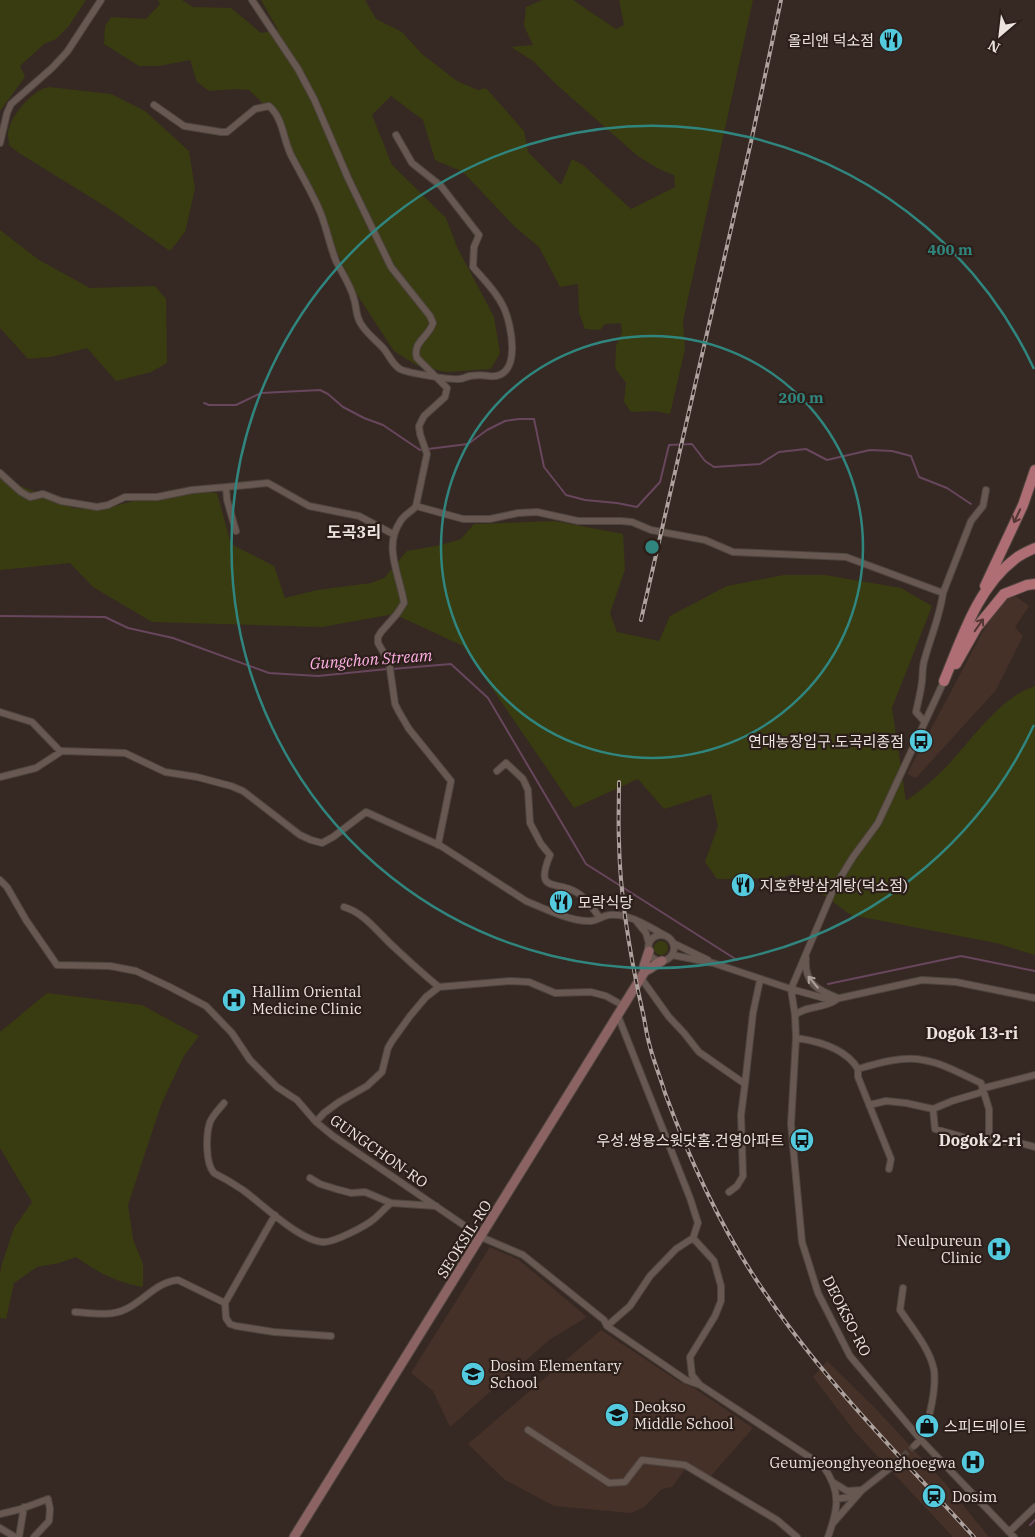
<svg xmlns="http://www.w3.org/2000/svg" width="1035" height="1537" viewBox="0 0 1035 1537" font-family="'IBM Plex Serif','Noto Sans KR',serif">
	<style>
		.built { fill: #453128 }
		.green { fill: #393b11 }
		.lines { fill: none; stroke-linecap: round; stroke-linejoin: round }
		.stream { stroke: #68465d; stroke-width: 2 }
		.street-tunnel { stroke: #51453f; stroke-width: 6; stroke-dasharray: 6 3; stroke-linecap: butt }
		.street-casing { stroke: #4f443f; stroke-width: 8 }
		.secondary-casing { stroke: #4f443f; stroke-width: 11 }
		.primary-casing { stroke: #4f443f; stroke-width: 12 }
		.street { stroke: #675852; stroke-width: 6 }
		.secondary { stroke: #8a6362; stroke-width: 9 }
		.primary { stroke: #ae6e73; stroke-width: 10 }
		.rail-casing { stroke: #ada29e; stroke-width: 4 }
		.rail { stroke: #2c1f1a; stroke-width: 2; stroke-dasharray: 5.5; stroke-linecap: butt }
		.oneway { stroke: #533735 }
		.oneway2 { stroke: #aa9e98 }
		.ring { fill: none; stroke: #30867f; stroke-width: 2.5 }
		.labels { text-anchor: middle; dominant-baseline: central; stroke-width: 4.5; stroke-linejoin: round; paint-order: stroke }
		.poi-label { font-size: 15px; fill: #ece3df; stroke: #2c1f1a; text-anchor: start }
		.street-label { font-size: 15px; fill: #ece3df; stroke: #2c1f1a }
		.neighbourhood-label { font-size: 16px; font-weight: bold; fill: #ece3df; stroke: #2c1f1a }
		.water-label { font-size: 16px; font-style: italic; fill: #ffb1e5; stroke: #2c1f1a }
		.centre { fill: #30867f; stroke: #2c1f1a; stroke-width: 2.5 }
		.ring-label { font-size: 15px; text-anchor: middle; font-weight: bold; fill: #30867f; stroke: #2c1f1a; stroke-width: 4.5; stroke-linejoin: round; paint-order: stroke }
	</style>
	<rect width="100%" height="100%" fill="#362923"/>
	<path class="built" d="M1011 593 1029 606 1015 627 1023 636 996 690 916 778 907 774 997 605Z
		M490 1247 519 1260 587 1317 549 1340 450 1427 433 1391 411 1373Z
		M601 1330 678 1381 694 1388 753 1428 710 1477 689 1464 672 1487 662 1489 644 1507 631 1513 554 1506 505 1480 468 1444Z
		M827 1361 873 1406 944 1482 989 1537H953L855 1432 813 1377Z"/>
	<path class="green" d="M0 0H86L68 27 56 39 44 44 20 66 25 77 0 111Z
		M158 0H182L193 7 231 8 261 33 278 30 261 0H365L376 19 402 32 422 54 457 81 478 90 486 88 524 131 528 152 561 185 572 159 583 165 631 209 675 187 674 175 661 170 639 157 557 85 533 61 511 47 533 45 524 26 526 7 542 0H573L616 29 624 25 619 0H753L683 321 685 349 670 414 655 411 631 412 624 402 626 383 615 368 616 346 622 332 621 323 605 324 600 330 585 329 579 313 578 284 560 287 539 247 514 226 463 172 435 160 423 120 391 96 372 115 392 165 446 218 457 247 494 317 500 353 491 369 446 372 418 366 394 351 356 293 305 183 276 116 249 90 236 89 209 91 197 82 190 60 159 66H139L104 44 105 26 111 17 146 19 160 4Z
		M49 87 111 94 145 111 189 151 195 189 185 232 170 251 108 208 19 153 9 145C9 141 8 137 8 133 10 116 33 89 49 87Z
		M0 230 39 260 90 288 155 286 166 299 167 363 151 372 116 381 87 348 51 357 28 359 0 328Z
		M0 477 73 508 102 510 170 490 217 493 231 544 274 566 285 598 317 590 371 583 384 578 407 551 441 545 461 539 474 524 555 521 623 534 625 569 610 613 617 632 659 641 670 616 727 586 784 575H825L901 588 932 606 892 708 906 801C917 793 929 784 939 774 968 747 996 699 1035 686V955L996 943 851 915 794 874 780 878 717 879 705 862 718 826 711 794 664 809 638 779 574 808 463 646 394 614 322 627 152 622 93 587 70 563 0 570Z
		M654 948a7 7 0 1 1 14 0a7 7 0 1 1-14 0Z
		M47 993 142 1005 199 1036 184 1056 161 1105 128 1205 133 1239 143 1264V1287C117 1283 97 1272 76 1257L59 1263 37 1267 14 1283 6 1319 0 1318V1273L2 1264 14 1228 32 1202 0 1148V1032Z"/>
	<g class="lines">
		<path class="stream" d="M204 403 209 405H236L261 393 320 390 328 394 343 407 364 418 383 425 420 450 468 444 487 430 505 421 519 419H534L544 467 566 495 585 500 617 503 637 507 660 482 669 445 692 444 705 461 714 467 760 464 779 452 806 449 827 460 870 450 892 451 911 456 919 477 947 488 971 504
			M0 616 105 617 128 628 173 638 269 673 318 676 387 669
			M392 669 451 664 488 698 586 864 737 960
			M828 984 961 956 1035 971
			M1030 1525 1035 1520"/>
		<path class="street-tunnel" d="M890 1468 914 1446"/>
		<g class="street-casing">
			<path id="street" d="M252 0 298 69 314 99 348 178 391 267 430 316 433 323C429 337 412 342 417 358L447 388 445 397 424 416 419 426 420 434 427 454 416 506
				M154 105 184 126 221 132H227L255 109 269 106C284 119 283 141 292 157 302 176 313 194 321 214 327 230 330 246 336 261 342 273 351 286 354 299 357 307 355 315 361 324 367 334 376 340 384 349 389 355 392 364 400 369 407 373 451 380 459 379 463 379 466 377 470 376 477 375 483 375 489 376 523 380 512 324 503 306 496 291 483 279 473 267L474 247 479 235 441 186 412 163 396 135
				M0 143 7 113 11 104 52 68 67 52 101 0
				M0 473 21 492 30 497 43 494 61 501 97 507 108 505 125 497H157L192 490 226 487
				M236 531 227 500 226 487 268 483 309 506 359 516 393 534
				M0 712 32 722 60 751
				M924 721 916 712C918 702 921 691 922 681 923 673 922 666 925 658 931 636 940 616 943 593L971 521 983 506 986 490
				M497 771 506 763 523 779 528 790 530 823 541 844 550 855C534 894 556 880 576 892 586 897 593 909 600 918
				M0 777 36 768 62 751 125 753 165 772 197 777 231 786 243 791 300 835 311 840 322 843 333 837 366 812 441 846 526 901C543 908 569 921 588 921 595 922 602 916 609 915 627 912 651 928 666 936
				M438 845 451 781 409 729 399 712 395 704 389 662 378 643V637L381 632 397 614 404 603C400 576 383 547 400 522 404 514 412 512 416 506L463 519H490L518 513 537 512 578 521H621L632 522 651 530 705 540 733 552 846 557 943 593
				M0 880 7 887 26 920 57 965 110 966 136 971 170 987 206 1006 232 1033 250 1060 277 1087 297 1100 316 1122 333 1136 481 1237 523 1255 604 1320 607 1326 686 1380 700 1385
				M344 907C365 913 379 934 395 948 409 961 424 975 439 987
				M637 922 646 933 649 944
				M648 948a13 13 0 1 1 26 0a13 13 0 1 1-26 0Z
				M673 943 708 960
				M672 955 713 963 791 989 831 1000 922 980 956 982 1035 998
				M806 958C804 983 817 990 838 998
				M641 978 669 1017 684 1033 699 1052 745 1084 741 1115 743 1176 737 1186 729 1192
				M791 989 795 1015 796 1038 791 1124 802 1242 818 1293 850 1356 921 1440 1014 1537
				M791 989 834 888 853 857 878 823 944 681
				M795 1015C807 1005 823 1009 836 1000
				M796 1038C818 1041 846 1049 858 1069 878 1063 902 1056 923 1060 943 1063 963 1075 981 1083L989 1109V1141H977L935 1129 933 1109
				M858 1069V1077L891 1159 889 1169
				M745 1084 753 1013 760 980
				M224 1103C220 1108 213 1115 210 1122 206 1134 205 1163 214 1173 224 1178 234 1184 243 1190 262 1204 300 1241 323 1242 333 1243 366 1226 374 1219 380 1214 385 1208 391 1203
				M869 1105 886 1101 906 1103 933 1109 952 1101 979 1093 984 1088 1035 1075
				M316 1122 324 1113 339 1102 367 1086 382 1072 388 1048 392 1041 410 1016 426 997 439 987 510 981 529 982 555 993 591 992 606 996 624 1006
				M989 1141 1016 1142 1035 1147
				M310 1178 320 1184 336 1189 351 1193 365 1192 391 1203 436 1206
				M693 1238 714 1261 721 1286V1301L715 1316 690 1357 692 1375 700 1385 823 1466C842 1492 838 1509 828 1537
				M903 1288 900 1310C912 1328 930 1349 934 1370 936 1385 933 1399 930 1412 928 1425 924 1438 914 1446
				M225 1303 226 1318 230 1324 236 1326 274 1332 331 1336
				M75 1312C91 1313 111 1317 126 1309 144 1301 156 1282 178 1280L225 1303 275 1215
				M607 1326 630 1306 650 1276 676 1249 693 1238 698 1223 690 1198 618 1016
				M528 1430 609 1483 625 1482 642 1460 685 1465 777 1520 797 1537
				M834 1483 847 1491 862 1490 890 1468
				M836 1499 850 1497 859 1492
				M0 1514 21 1509 48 1499 50 1509 49 1521 34 1537
				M833 1523 862 1490
				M0 1528 15 1537
				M1009 1532 1035 1507
				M19 1537 24 1507"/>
		</g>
		<g class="secondary-casing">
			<path id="secondary" d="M645 971 644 966 649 951
				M294 1537 645 971C651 969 655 964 662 961"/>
		</g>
		<g class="primary-casing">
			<path id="primary" d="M985 586 1023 505 1035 470
				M956 664 977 627 1004 594 1027 585 1035 584
				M944 681C962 638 977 588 1015 559 1021 554 1028 551 1035 548"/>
		</g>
		<use href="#street" class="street"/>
		<use href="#secondary" class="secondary"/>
		<use href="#primary" class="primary"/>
		<g class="rail-casing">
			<path id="rail" d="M641 620 751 142 781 0
				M619 782C619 802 618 822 619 842 620 898 630 955 642 1009 645 1021 646 1032 649 1043 653 1060 660 1076 665 1093 690 1161 722 1230 763 1290 823 1380 901 1457 974 1537"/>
		</g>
		<use href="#rail" class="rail"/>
	</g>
	<defs><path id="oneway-shaft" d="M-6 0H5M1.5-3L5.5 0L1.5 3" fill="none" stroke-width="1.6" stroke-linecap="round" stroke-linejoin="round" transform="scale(1.25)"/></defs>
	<g class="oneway">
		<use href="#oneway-shaft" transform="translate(1017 516) rotate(115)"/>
		<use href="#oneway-shaft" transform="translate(979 625) rotate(-55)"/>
	</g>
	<use class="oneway2" href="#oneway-shaft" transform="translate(813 982) rotate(-130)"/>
	<g class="ring">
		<circle cx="652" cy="547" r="211"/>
		<path d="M1034 725A421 421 0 1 1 1034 369"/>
	</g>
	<defs>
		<g id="restaurant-disc" transform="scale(1.25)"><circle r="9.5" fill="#54cade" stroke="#2c1f1a"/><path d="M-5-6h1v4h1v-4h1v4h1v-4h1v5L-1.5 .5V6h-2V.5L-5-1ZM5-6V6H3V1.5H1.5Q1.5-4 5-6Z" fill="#111"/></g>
		<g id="bus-disc" transform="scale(1.25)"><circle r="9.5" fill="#54cade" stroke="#2c1f1a"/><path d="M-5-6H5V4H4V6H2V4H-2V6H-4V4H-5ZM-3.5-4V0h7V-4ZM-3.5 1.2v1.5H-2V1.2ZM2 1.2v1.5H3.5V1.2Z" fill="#111"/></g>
		<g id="hospital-disc" transform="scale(1.25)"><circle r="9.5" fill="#54cade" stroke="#2c1f1a"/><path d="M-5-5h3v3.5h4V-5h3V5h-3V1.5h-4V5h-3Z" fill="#111"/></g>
		<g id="school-disc" transform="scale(1.25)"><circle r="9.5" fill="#54cade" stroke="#2c1f1a"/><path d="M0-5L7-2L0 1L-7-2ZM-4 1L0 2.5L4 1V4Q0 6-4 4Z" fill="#111"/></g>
		<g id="shop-disc" transform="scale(1.25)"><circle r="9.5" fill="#54cade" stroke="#2c1f1a"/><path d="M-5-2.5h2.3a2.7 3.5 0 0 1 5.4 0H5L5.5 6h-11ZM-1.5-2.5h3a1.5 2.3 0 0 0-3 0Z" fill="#111"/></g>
		<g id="station-disc" transform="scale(1.25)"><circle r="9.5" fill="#54cade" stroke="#2c1f1a"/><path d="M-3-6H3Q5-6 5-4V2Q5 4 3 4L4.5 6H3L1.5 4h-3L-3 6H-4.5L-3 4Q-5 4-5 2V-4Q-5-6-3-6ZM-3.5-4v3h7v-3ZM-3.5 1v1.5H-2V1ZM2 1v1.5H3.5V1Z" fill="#111"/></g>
	</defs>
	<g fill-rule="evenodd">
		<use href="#restaurant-disc" x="891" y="40"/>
		<use href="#bus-disc" x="921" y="741"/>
		<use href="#restaurant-disc" x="743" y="885"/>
		<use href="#restaurant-disc" x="561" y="902"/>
		<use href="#hospital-disc" x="234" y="1000"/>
		<use href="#bus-disc" x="802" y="1140"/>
		<use href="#hospital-disc" x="999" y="1249"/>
		<use href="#school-disc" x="473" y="1374"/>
		<use href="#school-disc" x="617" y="1415"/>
		<use href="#shop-disc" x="927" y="1426"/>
		<use href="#hospital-disc" x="973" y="1462"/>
		<use href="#station-disc" x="934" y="1496"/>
	</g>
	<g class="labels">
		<g class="poi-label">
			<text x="874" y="40" text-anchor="end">올리앤 덕소점</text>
			<text x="904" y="741" text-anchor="end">연대농장입구.도곡리종점</text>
			<text x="760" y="885">지호한방삼계탕(덕소점)</text>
			<text x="578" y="902">모락식당</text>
			<text x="252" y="991">Hallim Oriental<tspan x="252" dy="17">Medicine Clinic</tspan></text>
			<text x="784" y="1140" text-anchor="end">우성.쌍용스윗닷홈.건영아파트</text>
			<text x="982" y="1240" text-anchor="end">Neulpureun<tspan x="982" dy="17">Clinic</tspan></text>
			<text x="490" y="1365">Dosim Elementary<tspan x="490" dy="17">School</tspan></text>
			<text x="634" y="1406">Deokso<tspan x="634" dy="17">Middle School</tspan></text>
			<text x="944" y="1426">스피드메이트</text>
			<text x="956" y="1462" text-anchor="end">Geumjeonghyeonghoegwa</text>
			<text x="952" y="1496">Dosim</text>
		</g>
		<g class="street-label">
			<text transform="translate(379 1151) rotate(35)">GUNGCHON-RO</text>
			<text transform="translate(464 1239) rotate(-58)">SEOKSIL-RO</text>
			<text transform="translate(847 1316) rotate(63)">DEOKSO-RO</text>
		</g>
		<g class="neighbourhood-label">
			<text x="354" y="532">도곡3리</text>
			<text x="972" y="1033">Dogok 13-ri</text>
			<text x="980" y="1140">Dogok 2-ri</text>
		</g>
		<g class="water-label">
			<text transform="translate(371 659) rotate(-4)">Gungchon Stream</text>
		</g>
	</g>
	<circle cx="652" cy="547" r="8" class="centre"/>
	<g class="ring-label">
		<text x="950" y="255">400 m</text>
		<text x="801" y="403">200 m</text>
	</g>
	<g transform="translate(1000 35) rotate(208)" stroke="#2c1f1a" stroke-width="4" paint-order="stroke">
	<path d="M0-4L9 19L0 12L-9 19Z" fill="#ece3df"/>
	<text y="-8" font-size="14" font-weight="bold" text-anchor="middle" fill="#ece3df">N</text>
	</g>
</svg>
